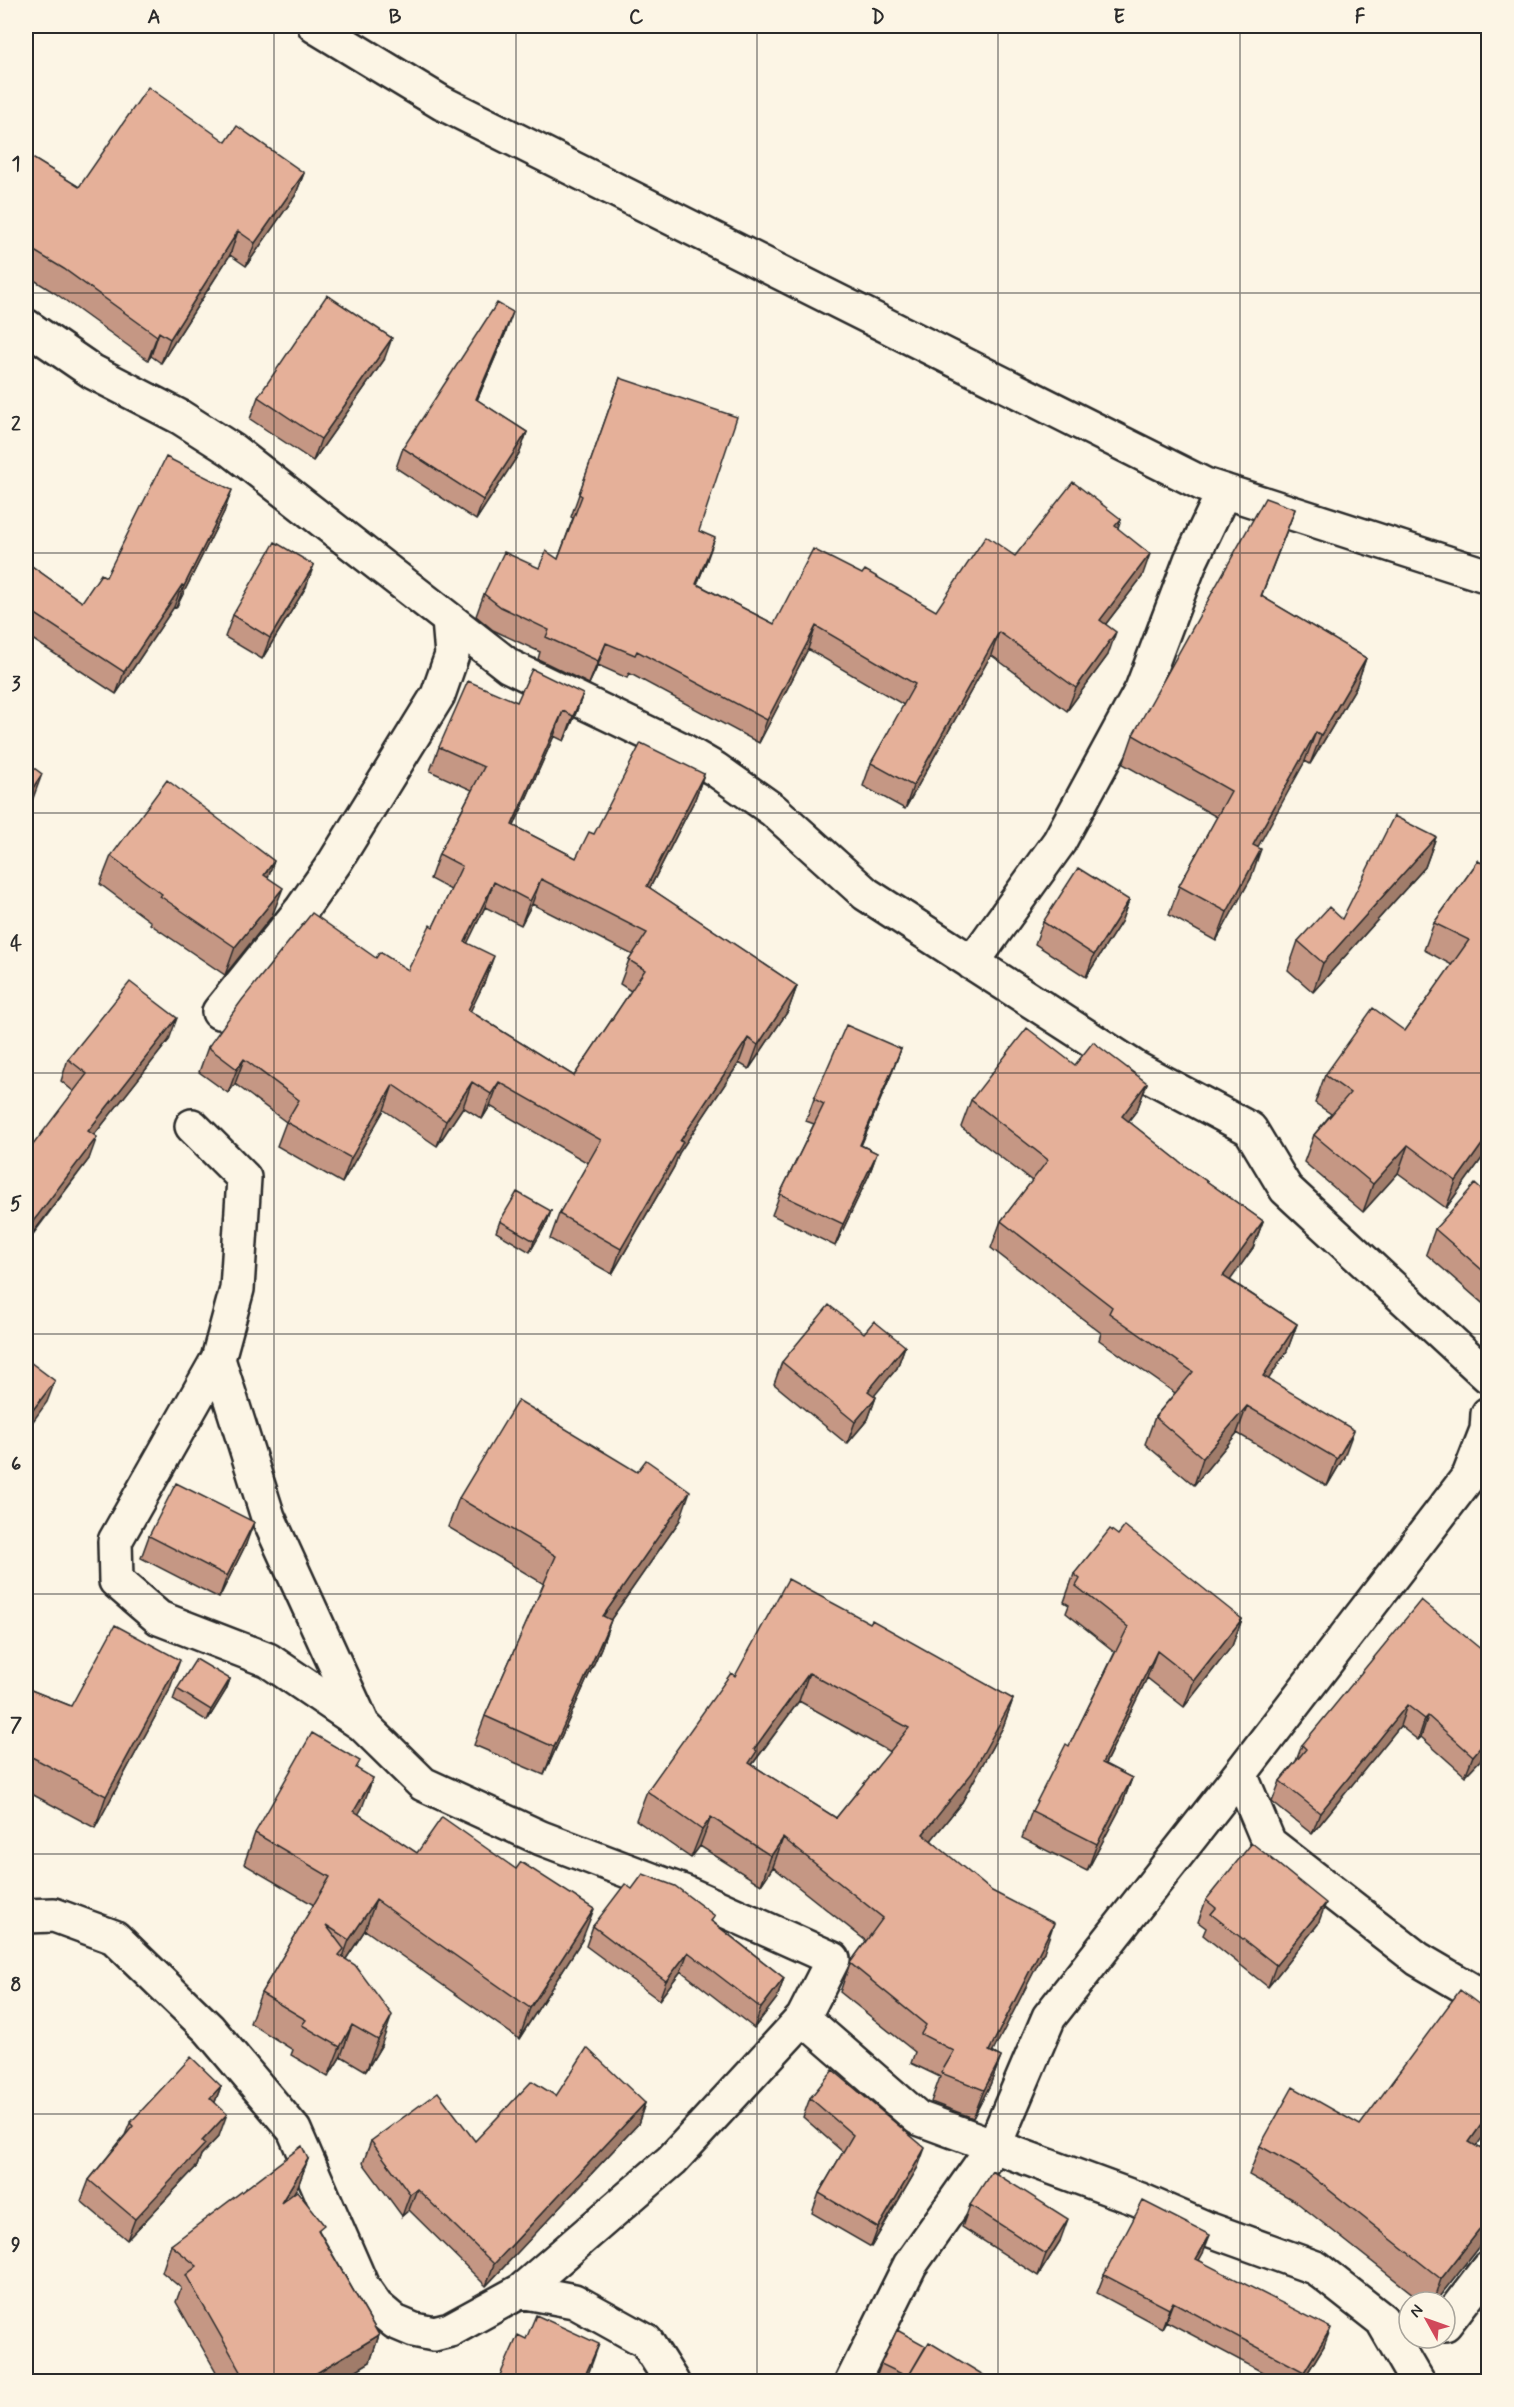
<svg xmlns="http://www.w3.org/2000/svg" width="1514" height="2407" viewBox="0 0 1514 2407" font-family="Mynerve,sans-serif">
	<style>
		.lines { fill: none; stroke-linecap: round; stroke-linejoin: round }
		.minor-casing { stroke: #2b2b2b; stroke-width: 38 }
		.minor { stroke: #fcf5e5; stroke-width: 33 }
		.wall { fill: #c59784; stroke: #2b2b2b; stroke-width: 1.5; fill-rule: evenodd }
		.shaded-wall { fill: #a07b6b; stroke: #2b2b2b; stroke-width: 1.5 }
		.building { fill: #e5b099; stroke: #2b2b2b; stroke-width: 1.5; fill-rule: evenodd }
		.grid { fill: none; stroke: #2b2b2b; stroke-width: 1.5; stroke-opacity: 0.55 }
		.neatline { fill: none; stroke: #2b2b2b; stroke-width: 2 }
		.grid-label { font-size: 20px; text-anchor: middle; font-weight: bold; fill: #2b2b2b }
	</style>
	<rect width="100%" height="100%" fill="#fcf5e5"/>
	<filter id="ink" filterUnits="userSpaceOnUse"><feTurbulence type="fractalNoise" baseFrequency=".0167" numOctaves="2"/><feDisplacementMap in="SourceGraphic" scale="12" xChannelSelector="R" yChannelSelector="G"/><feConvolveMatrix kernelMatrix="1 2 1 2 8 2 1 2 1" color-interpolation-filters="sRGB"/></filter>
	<g filter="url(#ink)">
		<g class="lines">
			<g class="minor-casing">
				<path id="minor" d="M315 26 442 103 1205 485 1488 576
					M26 326 93 372 180 417 232 450 509 666 679 748 715 769 773 810 866 894 1137 1069 1250 1129 1286 1189 1488 1376
					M972 963 1059 842 1142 689 1191 560 1224 491
					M219 1012 302 909 335 862 438 695 452 655 449 620
					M192 1126 244 1178 237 1289 218 1359 268 1517 363 1725 423 1784 541 1838 686 1893 833 1959 803 2018 918 2118 1138 2199 1205 2228 1316 2268 1382 2320 1418 2382
					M218 1359 115 1541 116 1581 159 1618 268 1660 362 1724
					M1240 1774 1269 1843 1418 1959 1488 2000
					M26 1916 54 1915 114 1937 209 2029 294 2130 362 2286 376 2306 395 2322 414 2330 434 2334 450 2330 521 2291 672 2160 803 2018
					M521 2291 574 2301 646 2341 672 2382
					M1445 2324 1488 2268
					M852 2382 910 2265 994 2146 1049 2017 1240 1774 1469 1476 1487 1430 1488 1414"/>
			</g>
			<use href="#minor" class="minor"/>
		</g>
		<path class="wall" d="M226 142 304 173 295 196 246 266 230 255 161 363 151 356 148 360 55 293 26 275V154L79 187Z
			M506 332 477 400 527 432 520 452 476 520 396 468 403 448Z
			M384 360 313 461 250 419 258 397Z
			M620 378 699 531 707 560 697 584 774 624 936 611 1015 556 1121 519 1118 528 1142 577 1105 625 1108 655 1067 711 991 655 905 809 863 786 871 763 904 705 808 649 759 743 629 673 627 678 598 665 589 684 538 659 540 652 493 630 476 616 484 594 558 559 573 518 571 517Z
			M1295 509 1261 596 1366 658 1356 687 1310 764 1305 761 1257 847 1251 878 1216 941 1169 915 1179 886 1217 817 1123 764 1133 735Z
			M224 512 176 608 174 607 116 694 26 635V562L82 602 106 577Z
			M306 587 262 659 225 637 233 615Z
			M583 694 574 718 564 741 554 736 514 826 576 858 594 834 704 774 695 799 650 888 797 986 788 1011 749 1069 739 1063 679 1153 674 1167 612 1274 550 1239 559 1214 588 1163 490 1106 482 1119 463 1107 437 1146 384 1110 342 1183 277 1146 286 1122 235 1084 228 1093 199 1072 208 1047 376 958 408 970 433 927 451 890 430 879 439 854 472 790 430 771 439 747 517 702ZM532 904 633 955 629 960 620 984 631 991 574 1076 470 1011 485 981 467 943 485 907 521 925Z
			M1436 837 1425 867 1313 992 1288 970 1298 941 1342 919Z
			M111 856 272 916 225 975 150 924 151 922 100 884Z
			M1478 861 1488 1150 1446 1208 1398 1173 1363 1212 1304 1162 1314 1135 1331 1114 1315 1103 1325 1075 1405 1031 1452 965 1424 950 1434 923Z
			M1129 900 1121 922 1086 977 1035 944 1043 922Z
			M169 1040 94 1135 89 1159 31 1237 73 1091 61 1081 68 1059Z
			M901 1049 893 1070 861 1145 877 1153 869 1175 835 1246 772 1215 780 1194 814 1124 806 1121 814 1099Z
			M1075 1065 1147 1083 1137 1110 1128 1121 1185 1166 1263 1221 1253 1248 1230 1280 1297 1324 1287 1351 1268 1379 1344 1457 1327 1486 1237 1433 1194 1485 1145 1444 1155 1417 1175 1393 1099 1340 1101 1333 991 1248 1001 1221 1032 1181 961 1127 971 1100Z
			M1488 1196V1308L1426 1254 1435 1229Z
			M551 1211 547 1222 530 1252 496 1232 500 1221Z
			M864 1333 905 1346 897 1368 874 1395 876 1397 868 1419 847 1444 774 1384 782 1362Z
			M459 1498 680 1520 611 1619 601 1648 544 1775 474 1745 485 1716 544 1584 448 1527Z
			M1118 1535 1242 1619 1232 1646 1184 1707 1147 1678 1105 1764 1132 1778 1122 1805 1087 1871 1022 1838 1032 1811 1069 1746 1115 1652 1066 1613 1069 1605 1064 1602 1074 1574Z
			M149 1536 246 1544 219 1598 141 1558Z
			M870 1623 1013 1699 1003 1727 962 1802 931 1840 1044 1952 992 2052 1001 2057 990 2085 973 2118 931 2102 940 2077 911 2063 915 2052 840 1992 850 1963 866 1941 773 1867 761 1885 700 1846 691 1858 636 1820 647 1791 735 1676ZM799 1701 890 1752 836 1818 752 1765Z
			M1488 1655V1758L1485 1755 1465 1776 1421 1737 1418 1740 1400 1726 1312 1834 1272 1802 1280 1781 1296 1761 1302 1745Z
			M230 1679 226 1690 207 1721 173 1700 177 1689Z
			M26 1688 71 1706 169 1691 95 1828 26 1791Z
			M357 1769 362 1808 358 1814 417 1853 582 1940 519 2039 365 1930 346 1959 381 2046 366 2071 341 2056 328 2077 291 2055 293 2050 250 2023 261 1993 314 1905 244 1864 255 1833Z
			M632 1889 713 1922 784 1978 777 1998 754 2028 681 1971 659 2000 586 1946 593 1926Z
			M1206 1900 1318 1924 1268 1987 1203 1935 1206 1928 1198 1922Z
			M221 2086 215 2102 219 2136 201 2155 197 2166 127 2240 81 2201 89 2180 125 2135 130 2123Z
			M556 2096 645 2103 638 2124 486 2286 409 2210 402 2216 363 2163 371 2141H475Z
			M810 2098 918 2167 871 2247 812 2213 819 2193 843 2152 803 2117Z
			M1360 2125 1476 2146 1488 2153V2235L1435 2302H1423L1295 2201 1249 2175 1260 2146Z
			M308 2159 298 2186 292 2195 321 2234 379 2335 370 2362 337 2382H222L176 2302 181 2288 162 2272 171 2245Z
			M970 2205 1060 2241 1038 2276 962 2227Z
			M1203 2253 1199 2260 1324 2346 1302 2382H1281L1166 2321 1162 2328 1097 2293 1104 2275Z
			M881 2364 995 2382H890L877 2375Z"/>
		<path class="shaded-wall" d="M304 173 295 196 246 266 255 243Z
			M238 231 230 255 161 363 170 339Z
			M513 312 506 332 469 419 476 399Z
			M159 332 151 356 148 360 157 336Z
			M392 338 384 360 313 461 321 439Z
			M527 432 520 452 476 520 483 500Z
			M232 490 224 512 176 608 184 586Z
			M1295 509 1284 538 1250 625 1261 596Z
			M715 538 707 560 688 606 696 584Z
			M1150 554 1142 577 1091 643 1100 620Z
			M314 565 306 587 262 659 270 638Z
			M182 585 174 607 116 694 124 672Z
			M816 626 808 649 759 743 767 720Z
			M999 632 991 655 905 809 913 786Z
			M1116 632 1108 655 1067 711 1076 688Z
			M606 643 598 665 589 684 598 661Z
			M1366 658 1356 687 1310 764 1321 735Z
			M583 694 574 718 564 741 573 716Z
			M563 711 554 736 503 850 512 825Z
			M1316 732 1305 761 1243 874 1253 845Z
			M42 774 32 801 26 811V798Z
			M704 774 695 799 638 911 647 886Z
			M1436 837 1425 867 1313 992 1323 963Z
			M1261 849 1251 878 1216 941 1227 912Z
			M274 861 264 889V875Z
			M541 879 532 904 521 925 530 901Z
			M494 882 485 907 456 967 465 942Z
			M283 888 272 916 225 975 235 947Z
			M1129 900 1121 922 1086 977 1094 955Z
			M494 956 485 981 459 1035 468 1010Z
			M797 986 788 1011 749 1069 758 1045Z
			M177 1018 169 1040 80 1153 88 1131Z
			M748 1038 739 1063 679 1153 674 1167 612 1274 621 1249 680 1141Z
			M901 1049 893 1070 852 1167 860 1145Z
			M244 1059 235 1084 228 1093 237 1069Z
			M472 1082 463 1107 437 1146 446 1121Z
			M499 1082 490 1106 482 1119 491 1094Z
			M1147 1083 1137 1110 1112 1143 1122 1116Z
			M393 1085 384 1110 342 1183 351 1158Z
			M1488 1136V1150L1446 1208 1456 1181Z
			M97 1137 89 1159 26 1242V1230Z
			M1408 1145 1398 1173 1363 1212 1373 1184Z
			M877 1153 869 1175 835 1246 843 1224Z
			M551 1211 547 1222 530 1252 534 1241Z
			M1263 1221 1253 1248 1214 1303 1223 1276Z
			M1297 1324 1287 1351 1253 1403 1263 1376Z
			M905 1346 897 1368 861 1412 868 1391Z
			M55 1381 47 1402 26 1431V1419Z
			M876 1397 868 1419 847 1444 855 1422Z
			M1247 1406 1237 1433 1194 1485 1203 1458Z
			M1354 1430 1344 1457 1327 1486 1337 1459Z
			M690 1491 680 1520 593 1645 603 1616Z
			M254 1522 246 1544 219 1598 227 1576Z
			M1242 1619 1232 1646 1184 1707 1194 1680Z
			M611 1620 601 1648 544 1775 554 1747Z
			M1157 1651 1147 1678 1092 1790 1102 1763Z
			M180 1660 169 1691 95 1828 106 1796Z
			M809 1673 799 1701 751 1766 738 1791 754 1749Z
			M230 1679 226 1690 207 1721 211 1710Z
			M1013 1699 1003 1727 962 1802 913 1863 923 1834Z
			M1407 1705 1400 1726 1312 1834 1320 1813Z
			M1428 1716 1421 1737 1418 1740 1425 1719Z
			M1488 1738V1745L1485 1755 1465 1776 1473 1756Z
			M373 1778 362 1808 343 1842 354 1811Z
			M1132 1778 1122 1805 1087 1871 1097 1844Z
			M711 1817 700 1846 691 1858 702 1830Z
			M783 1838 773 1867 761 1885 771 1856Z
			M376 1900 365 1930 338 1971 349 1940Z
			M1326 1903 1318 1924 1268 1987 1276 1965Z
			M594 1909 582 1940 519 2039 530 2008Z
			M1054 1923 1044 1952 979 2079 989 2051Z
			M688 1952 681 1971 659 2000 666 1981Z
			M784 1978 777 1998 754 2028 761 2008Z
			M392 2015 381 2046 366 2071 378 2040Z
			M352 2025 341 2056 328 2077 340 2047Z
			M1001 2057 990 2085 973 2118 984 2090Z
			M221 2086 213 2107 210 2098Z
			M645 2103 638 2124 486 2286 494 2264Z
			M227 2114 219 2136 201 2155 197 2166 127 2240 135 2219 202 2141Z
			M1488 2115V2130L1458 2171 1469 2142Z
			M925 2148 918 2167 871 2247 878 2228Z
			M308 2159 298 2186 271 2230 281 2203Z
			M417 2189 409 2210 402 2216 410 2194Z
			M1068 2219 1060 2241 1038 2276 1046 2254Z
			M1488 2219V2235L1435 2302H1433L1441 2279Z
			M1210 2235 1203 2253 1190 2277 1196 2259Z
			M1173 2302 1166 2321 1162 2328 1169 2309Z
			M1331 2328 1324 2346 1302 2382H1300L1304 2372Z
			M379 2335 370 2362 337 2382H302Z
			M599 2344 589 2372 584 2382H582Z"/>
		<path class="building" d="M148 87 226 142 237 126 304 173 255 243 238 231 170 339 159 332 157 336 64 269 26 246V154L79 187Z
			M327 295 392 338 321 439 258 397Z
			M497 303 513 312 476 399 527 432 483 500 403 448Z
			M620 378 737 417 699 531 715 538 696 584 774 624 813 549 862 574 865 570 936 611 986 536 1015 556 1073 482 1121 519 1115 526 1150 554 1100 620 1116 632 1076 688 999 632 913 786 871 763 915 684 816 626 767 720 637 651 635 655 606 643 598 661 546 637 549 630 501 607 484 594 504 552 539 568 546 551 558 559 582 496 579 494Z
			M166 457 232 490 184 586 182 585 124 672 31 611 28 616 26 615V562L82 602 101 574 106 577Z
			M1265 498 1295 509 1261 596 1366 658 1321 735 1316 732 1253 845 1261 849 1227 912 1179 886 1231 791 1133 735Z
			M275 542 314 565 270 638 233 615Z
			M532 669 583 694 573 716 563 711 512 825 576 858 589 832 594 834 641 743 704 774 647 886 797 986 758 1045 748 1038 680 1141 683 1142 621 1249 559 1214 601 1140 499 1082 491 1094 472 1082 446 1121 393 1085 351 1158 286 1122 299 1100 244 1059 237 1069 208 1047 242 1000 312 913 376 958 380 952 408 970 430 925 433 927 462 866 439 854 484 767 439 747 468 681 517 702ZM541 879 647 933 629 960 645 970 574 1076 468 1010 494 956 465 942 494 882 530 901Z
			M26 762 42 774 26 798Z
			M167 780 274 861 264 875 283 888 235 947 160 896 162 894 111 856Z
			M1394 816 1436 837 1323 963 1298 941 1329 907 1342 919Z
			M1478 861 1488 866V1136L1456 1181 1408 1145 1373 1184 1314 1135 1350 1093 1325 1075 1373 1008 1405 1031 1469 940 1434 923Z
			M1078 868 1129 900 1094 955 1043 922Z
			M130 982 177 1018 88 1131 97 1137 38 1215 26 1230V1154L87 1074 68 1059Z
			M846 1025 901 1049 860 1145 877 1153 843 1224 780 1194 824 1104 814 1099Z
			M1027 1028 1075 1065 1093 1042 1147 1083 1122 1116 1185 1166 1263 1221 1223 1276 1297 1324 1263 1376 1354 1430 1337 1459 1247 1406 1203 1458 1155 1417 1193 1372 1109 1313 1112 1307 1001 1221 1048 1160 971 1100Z
			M1475 1184 1488 1196V1275L1435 1229Z
			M517 1192 551 1211 534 1241 500 1221Z
			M829 1305 864 1333 874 1321 905 1346 868 1391 876 1397 855 1422 782 1362Z
			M26 1359 55 1381 26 1419Z
			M518 1400 637 1472 646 1460 690 1491 603 1616 611 1620 554 1747 485 1716 556 1556 459 1498Z
			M176 1483 254 1522 227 1576 149 1536Z
			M1125 1526 1242 1619 1194 1680 1157 1651 1102 1763 1132 1778 1097 1844 1032 1811 1066 1744 1069 1746 1128 1627 1076 1586 1080 1579 1074 1574 1110 1529 1118 1535Z
			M788 1579 870 1623 872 1620 1013 1699 972 1773 923 1834 992 1891 1054 1923 989 2051 1001 2057 984 2090 941 2073 954 2051 921 2034 926 2025 850 1963 883 1918 783 1838 771 1856 711 1817 702 1830 647 1791 731 1673 735 1676ZM809 1673 909 1728 836 1818 749 1763 757 1751 754 1749Z
			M1421 1600 1488 1655V1738L1473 1756 1428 1716 1425 1719 1407 1705 1320 1813 1280 1781 1306 1749 1302 1745Z
			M115 1625 180 1660 106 1796 26 1754V1688L71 1706Z
			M196 1659 230 1679 211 1710 177 1689Z
			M312 1733 360 1761 356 1768 373 1778 354 1811 417 1853 442 1817 516 1869 521 1862 594 1909 530 2008 376 1900 349 1940 326 1925 344 1949 339 1955 355 1965 392 2015 378 2040 352 2025 340 2047 302 2025 306 2020 261 1993 330 1877 255 1833Z
			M1252 1843 1326 1903 1276 1965 1211 1914 1216 1908 1206 1900Z
			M643 1874 675 1886 715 1916 711 1921 784 1978 761 2008 688 1952 666 1981 593 1926 625 1884 632 1889Z
			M1460 1990 1488 2011V2115L1469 2142 1488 2153V2219L1441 2279 1305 2171 1260 2146 1293 2087 1360 2125Z
			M587 2048 645 2103 494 2264 417 2189 410 2194 371 2141 438 2092 475 2141 532 2081 556 2096Z
			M191 2057 221 2086 210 2098 227 2114 202 2141 205 2144 135 2219 89 2180 133 2126 130 2123Z
			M833 2070 925 2148 878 2228 819 2193 853 2135 810 2098Z
			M302 2146 308 2159 281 2203 297 2191 324 2225 318 2230 379 2335 302 2382H247L186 2275 197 2266 171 2245Z
			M992 2171 1068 2219 1046 2254 970 2205Z
			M1143 2201 1210 2235 1196 2259 1331 2328 1304 2372 1173 2302 1169 2309 1104 2275Z
			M536 2315 599 2344 582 2382H497L518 2335 526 2339Z
			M897 2330 926 2346 908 2377 881 2364Z
			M929 2342 995 2382H905Z"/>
	</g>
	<path class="grid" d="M274 26V2382M516 26V2382M757 26V2382M998 26V2382M1240 26V2382M26 293H1488M26 553H1488M26 813H1488M26 1073H1488M26 1334H1488M26 1594H1488M26 1854H1488M26 2114H1488"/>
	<rect width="1514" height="2407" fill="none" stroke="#fcf5e5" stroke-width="66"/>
	<g transform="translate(1427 2320) rotate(310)"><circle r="28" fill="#fcf5e5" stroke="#a8a49b" stroke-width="1.5"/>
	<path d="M0-4.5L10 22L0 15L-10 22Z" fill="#d1495b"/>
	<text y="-9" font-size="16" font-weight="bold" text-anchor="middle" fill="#2b2b2b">N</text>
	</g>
	<rect x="33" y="33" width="1448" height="2341" class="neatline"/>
	<g class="grid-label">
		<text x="154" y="23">A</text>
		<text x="395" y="23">B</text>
		<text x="636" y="23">C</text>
		<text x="878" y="23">D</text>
		<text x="1119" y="23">E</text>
		<text x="1360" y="23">F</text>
		<text x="16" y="170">1</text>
		<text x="16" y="430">2</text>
		<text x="16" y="690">3</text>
		<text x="16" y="950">4</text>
		<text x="16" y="1210">5</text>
		<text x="16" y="1470">6</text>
		<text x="16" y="1731">7</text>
		<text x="16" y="1991">8</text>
		<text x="16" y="2251">9</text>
	</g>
</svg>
